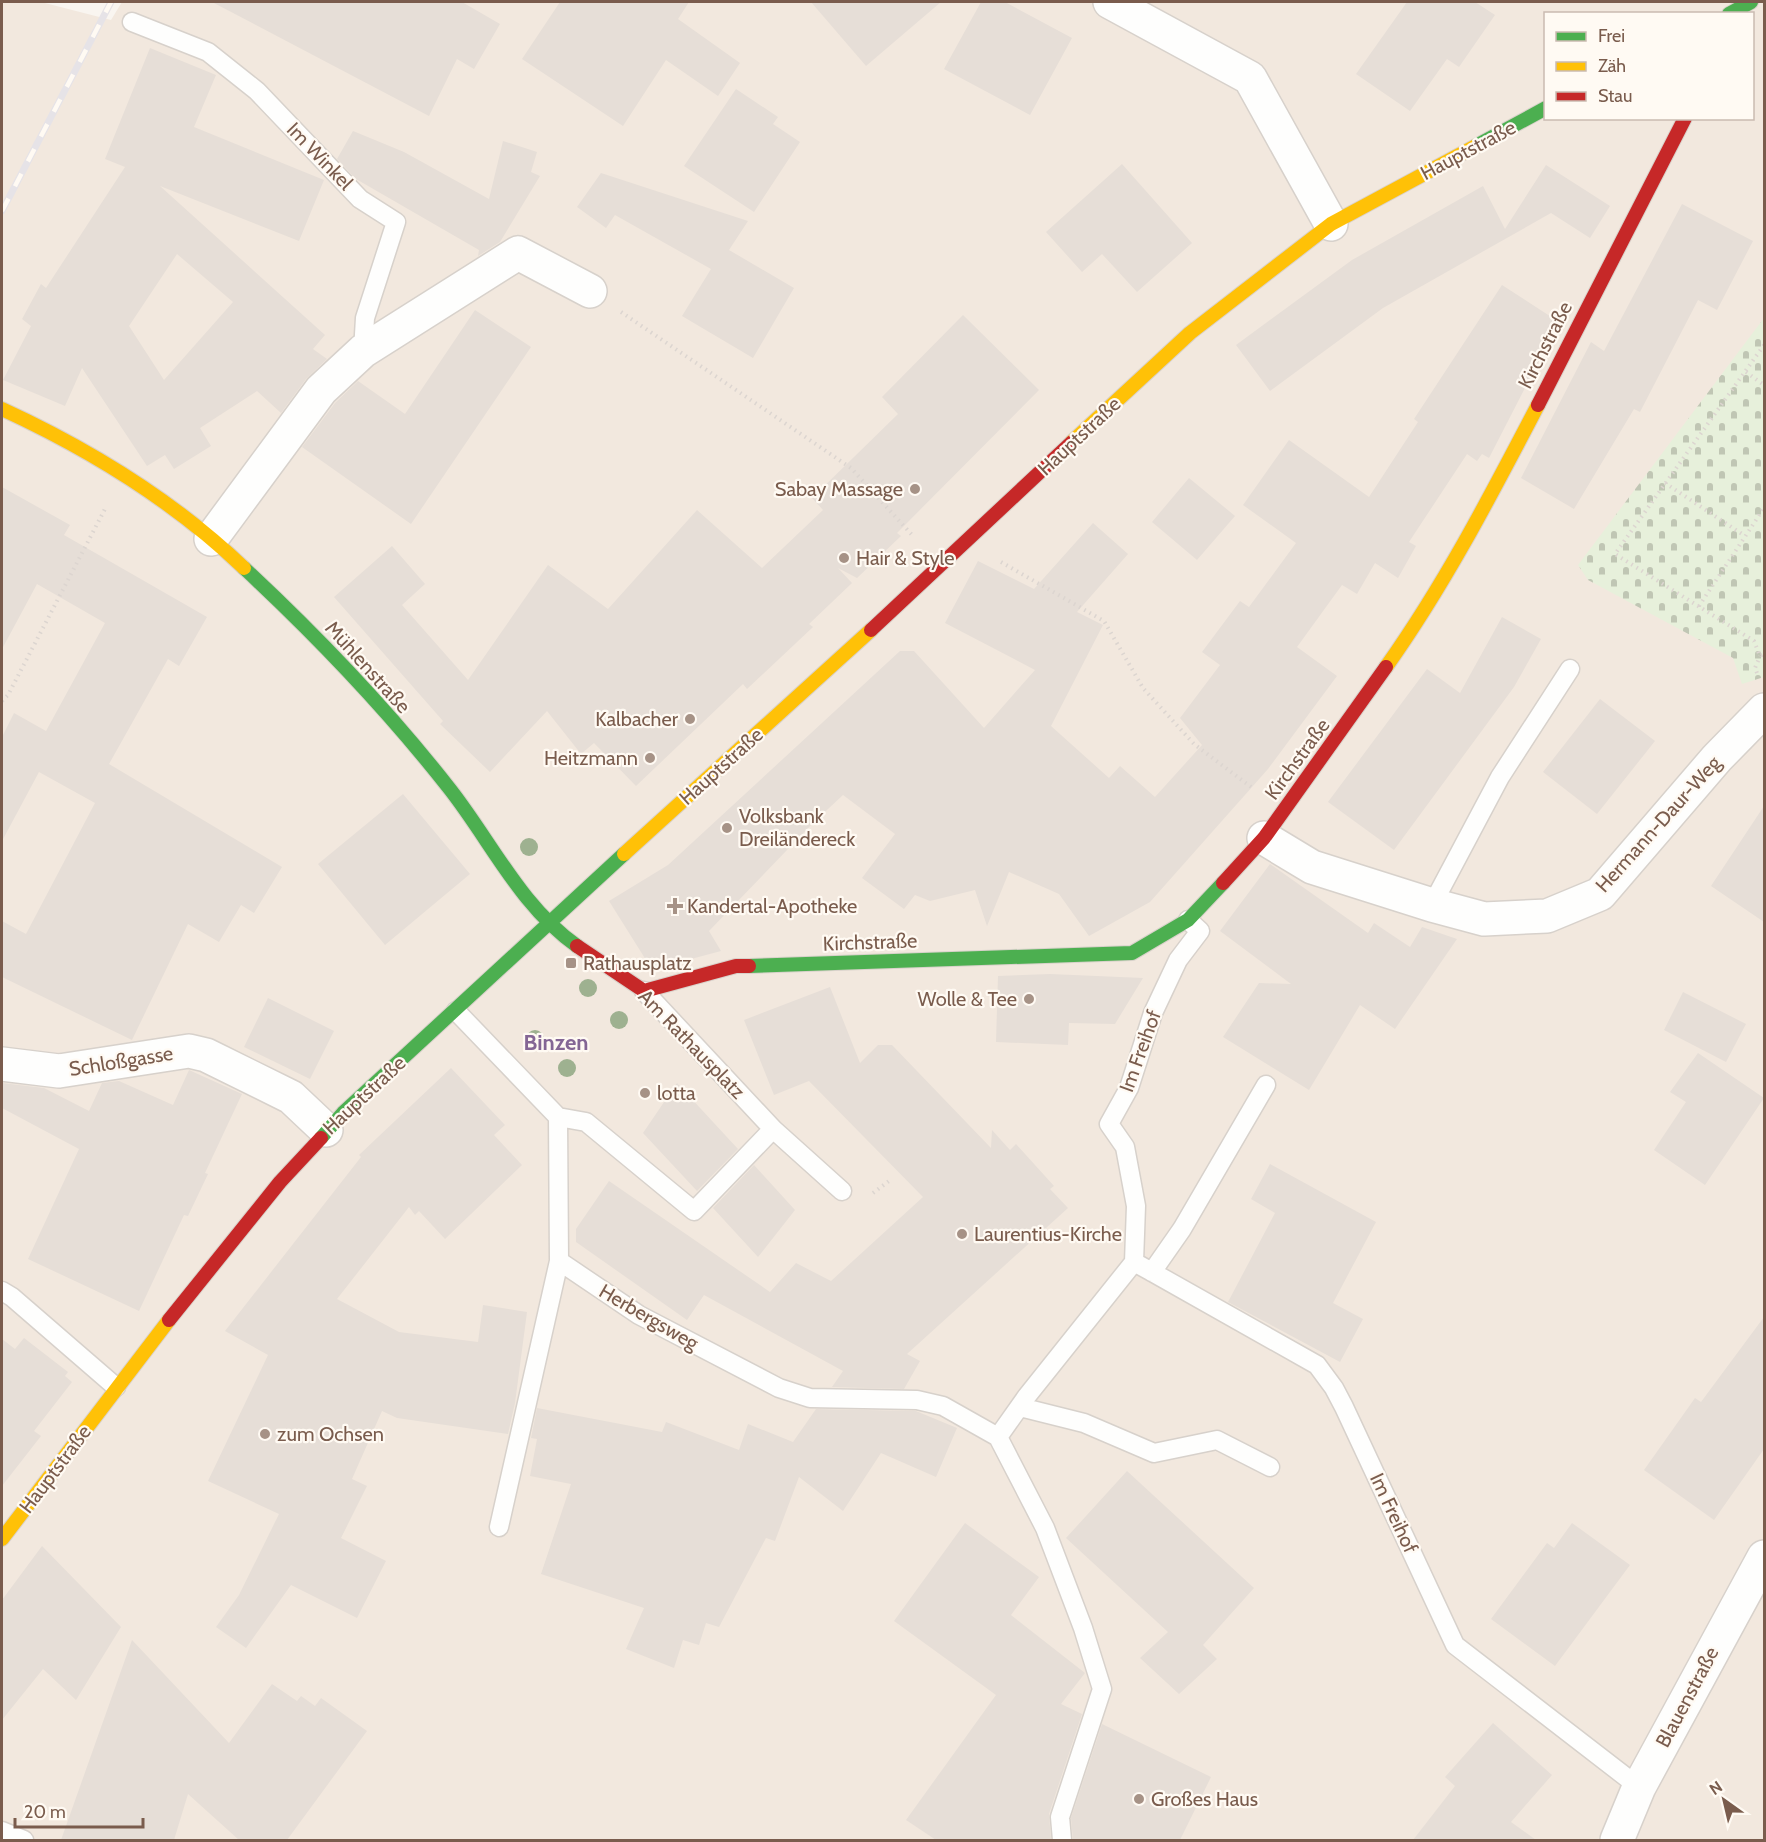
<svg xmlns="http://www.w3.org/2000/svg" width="1766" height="1842" viewBox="0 0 1766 1842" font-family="Cabin,sans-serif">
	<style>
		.residential { fill: #f2e8de; fill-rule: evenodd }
		.cemetery { fill: url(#cemetery-stones) }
		.building { fill: #e6ded7; fill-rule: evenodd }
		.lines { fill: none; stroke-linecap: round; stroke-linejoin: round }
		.lane-casing { stroke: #d7d1cb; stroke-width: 21 }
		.street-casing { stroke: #d7d1cb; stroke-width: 36 }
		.fast-casing { stroke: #d9d2cb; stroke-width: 16 }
		.slow-casing { stroke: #d9d2cb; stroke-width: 16 }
		.jam-casing { stroke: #d9d2cb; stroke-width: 16 }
		.path { stroke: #dcd5d0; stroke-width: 4; stroke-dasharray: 1.5 4.5; stroke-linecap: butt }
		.lane { stroke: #fefefd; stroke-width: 18 }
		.street { stroke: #fefefd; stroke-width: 33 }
		.fast { stroke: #4caf50; stroke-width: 14 }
		.slow { stroke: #ffc107; stroke-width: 14 }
		.jam { stroke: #c62828; stroke-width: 14 }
		.rail-casing { stroke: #e6e3e7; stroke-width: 7 }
		.rail { stroke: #fffaf3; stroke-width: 4.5; stroke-dasharray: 14; stroke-linecap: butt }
		.tree { fill: #9eb190 }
		.poi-dot { fill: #a69286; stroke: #fffaf3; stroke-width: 2 }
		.labels { text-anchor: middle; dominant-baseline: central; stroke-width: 4.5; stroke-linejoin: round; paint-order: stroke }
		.street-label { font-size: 20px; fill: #7a5c4d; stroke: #fffaf3 }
		.poi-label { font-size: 20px; fill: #7a5c4d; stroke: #fffaf3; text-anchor: start }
		.quarter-label { font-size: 22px; font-weight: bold; fill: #846695; stroke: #fffaf3 }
	</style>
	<defs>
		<pattern id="cemetery-stones" width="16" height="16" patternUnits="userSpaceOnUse" patternTransform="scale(1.5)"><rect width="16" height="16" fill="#e7f0db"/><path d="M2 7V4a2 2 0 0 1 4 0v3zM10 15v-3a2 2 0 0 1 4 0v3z" fill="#c0c6b4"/></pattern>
	</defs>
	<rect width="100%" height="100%" fill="#f9f5f0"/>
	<path class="residential" d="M2 2H41L111 20 122 2H1764V1840H2ZM1546 14H1752V118H1546Z"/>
	<path class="cemetery" d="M1764 318V677L1742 684 1733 658 1588 580 1578 565Z"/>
	<path class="building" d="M212 2H462L500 24 474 69 457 59 429 116Z
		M560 2H689L678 19 740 63 718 96 666 60 623 126 522 59Z
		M811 2H941L866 66Z
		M981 2H1005L1072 38 1030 115 944 69Z
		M1407 2H1475L1495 15 1459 67 1447 59 1410 111 1356 74Z
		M150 48 216 75 194 127 324 180 299 241 160 186 325 335 313 349 327 359 306 379 281 413 257 391 200 428 211 446 174 469 165 455 147 466 82 368 65 406 3 380 31 326 22 319 41 284 46 288 125 167 105 159ZM177 254 233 302 164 380 129 326Z
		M736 89 778 117 773 124 800 142 754 212 684 166Z
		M353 131 404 152 489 199 503 141 537 152 531 172 540 176 500 242 478 256 479 250 356 179 337 159Z
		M1122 164 1192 243 1137 292 1102 254 1082 272 1046 232Z
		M1546 165 1610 206 1590 238 1551 213 1383 308 1270 391 1236 345 1352 260 1483 186 1505 229Z
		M601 173 748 221 729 250 794 288 753 358 682 316 711 269 615 215 606 228 577 207Z
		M1682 204 1753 241 1717 310 1698 300 1640 412 1634 409 1574 509 1521 478 1591 342 1604 351Z
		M1502 285 1559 322 1489 458 1482 454 1477 461 1467 454 1409 542 1416 546 1398 578 1375 563 1357 594 1342 585 1297 647 1337 676 1268 769 1150 902 1089 936 1059 894 1009 872 987 926 975 890 930 901 915 895 904 909 862 878 895 834 843 795 813 823 709 931 721 951 661 967 659 963 651 968 609 901 668 865 900 651H914L984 728 1035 670 945 623 978 561 1034 589 1093 523 1128 554 1077 612 1103 625 1051 726 1109 778 1120 766 1155 797 1202 745 1180 718 1220 665 1202 652 1240 601 1249 607 1296 543 1243 505 1289 440 1369 497 1418 422 1414 419Z
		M475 310 531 347 411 524 302 447 335 403 358 381 405 414Z
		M963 315 1039 390 897 533 901 536 857 578 838 568 852 583 809 624 813 627 747 689 743 684 636 786 594 743 581 754 547 711 490 772 440 724 443 721 334 597 392 546 425 584 402 605 468 680 548 565 608 609 697 510 762 568 823 510 812 498 898 414 882 397Z
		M1189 478 1235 516 1197 560 1152 522Z
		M2 487 70 525 64 535 207 617 179 666 168 659 109 764 282 867 254 913 241 905 219 942 188 924 132 1040 2 977V921L26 934 95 803 39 772 2 841V737L14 713 46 731 105 623 37 584 2 649Z
		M1502 617 1541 639 1514 687 1394 850 1328 802 1427 669 1460 693Z
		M1600 699 1655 741 1597 814 1543 772Z
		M403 794 470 874 385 945 318 864Z
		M1764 806V922L1711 886Z
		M1270 864 1368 933 1374 923 1410 947 1422 927 1457 939 1395 1029 1360 1005 1309 1090 1223 1037 1259 983 1291 984 1220 931Z
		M1050 974 1143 978 1115 1024 1069 1023 1068 1045 996 1042 998 976Z
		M830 987 860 1063 878 1045H892L991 1148 992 1130 1010 1150 1016 1144 1054 1186 1050 1189 1068 1208 907 1354 920 1361 904 1389 832 1387 843 1371 704 1295 687 1320 576 1242V1229L609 1181 770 1292 796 1263 831 1281 923 1197 809 1081 774 1095 744 1020Z
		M1683 992 1746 1024 1726 1062 1664 1030Z
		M268 998 334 1031 310 1079 244 1047Z
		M1698 1053 1764 1098 1705 1185 1654 1150 1686 1102 1670 1092Z
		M451 1068 505 1125 494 1135 522 1165 445 1239 419 1211 415 1215 409 1207 337 1299 399 1332 478 1342 483 1305 527 1312 515 1403 508 1434 397 1418 382 1411 352 1479 367 1486 341 1538 386 1561 357 1618 291 1585 246 1648 216 1627 239 1595 279 1514 208 1481 268 1355 225 1331 361 1157 359 1155Z
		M189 1070 242 1094 205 1173 208 1174 188 1216 184 1215 139 1311 28 1259 79 1149 2 1108V1083L44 1088 89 1111 102 1083 119 1081 173 1105Z
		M677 1083 738 1149 697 1191 643 1133Z
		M1270 1164 1376 1222 1333 1303 1363 1319 1340 1362 1228 1302 1275 1213 1251 1199Z
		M754 1165 795 1210 758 1257 713 1208Z
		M1764 1317V1449L1714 1520 1644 1470 1695 1398 1701 1402Z
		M24 1338 68 1372 65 1376 72 1382 34 1431 41 1436 2 1486V1339L15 1349Z
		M537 1408 662 1432 666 1422 739 1450 748 1424 793 1442 816 1409 916 1411 957 1428 936 1477 881 1453 843 1511 799 1477 775 1541 766 1538 719 1627 706 1623 699 1645 683 1640 674 1668 626 1649 644 1608 541 1574 571 1484 530 1476 537 1439 531 1438Z
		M1127 1471 1254 1588 1203 1645 1217 1659 1179 1694 1140 1658 1168 1632 1066 1538Z
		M965 1523 1039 1577 1011 1615 1085 1673 1061 1704 1082 1714 1049 1814 1051 1840H936L906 1820 996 1695 894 1621Z
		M1572 1523 1630 1565 1555 1666 1491 1619 1547 1543 1554 1548Z
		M42 1546 121 1627 76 1700 43 1669 2 1720V1600Z
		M132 1640 229 1743 272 1684 297 1701 301 1696 315 1706 321 1698 367 1731 287 1840H239L188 1794 174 1840H61Z
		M1493 1723 1552 1775 1511 1822 1536 1840H1413L1455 1786 1445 1777Z
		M1102 1724 1211 1777 1180 1840H1073L1071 1818Z"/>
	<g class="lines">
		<g class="lane-casing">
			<path id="lane" d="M132 22 208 52 257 91 360 199 396 222 365 318 363 351
				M1432 905 1500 777 1570 669
				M456 1011 558 1117 559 1261 499 1527
				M558 1117 586 1122 694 1211 773 1129 644 991
				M773 1129 842 1191
				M559 1261 639 1315 779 1388 810 1398 917 1400 943 1406 998 1437
				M1134 1262 1136 1206 1125 1147 1109 1124 1129 1088 1153 1013 1178 960 1200 931 1188 920
				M1152 1272 1182 1229 1266 1085
				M2 1291 12 1297 116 1387
				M1020 1407 1084 1423 1154 1453 1217 1440 1270 1467
				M998 1437 1027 1396 1134 1262 1152 1272 1317 1365 1334 1388 1344 1407 1455 1645 1639 1787
				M998 1437 1045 1528 1083 1628 1102 1689 1060 1817 1062 1840
				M2 1831 24 1840"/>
		</g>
		<g class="street-casing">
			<path id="street" d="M1110 2 1250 78 1331 224
				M211 539 321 390 363 351 518 253 590 291
				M1264 838 1312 867 1432 905 1484 919 1547 916 1600 894 1717 758 1764 710
				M2 1064 59 1071 189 1051 206 1055 291 1097 326 1130
				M1617 1840 1639 1787 1764 1557"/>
		</g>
		<g class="fast-casing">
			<path id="fast" d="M1729 14 1751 2
				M1476 146 1546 108
				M244 568C317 636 387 709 449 788 491 841 520 906 577 946
				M749 966 1132 953 1188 920 1223 883
				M321 1138 343 1113 624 854"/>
		</g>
		<g class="slow-casing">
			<path id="slow" d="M2 409C91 450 173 500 244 568
				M1072 442 1190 333 1331 224 1476 146
				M1386 667C1445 584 1491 495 1538 405
				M624 854 871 630
				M2 1539 169 1320"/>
		</g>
		<g class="jam-casing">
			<path id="jam" d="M1538 405 1685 118
				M871 630 1072 442
				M1223 883 1264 838 1386 667
				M577 946 644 991 736 966H749
				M169 1320 280 1182 321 1138"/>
		</g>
		<path class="path" d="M621 312 851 468 913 536
			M1764 345 1615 554 1754 641 1760 656 1764 654
			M1746 372 1764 385
			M1665 483 1745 536
			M1001 562 1104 621 1143 688 1194 744 1251 787
			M1699 606 1764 508
			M1757 673 1755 668 1760 656
			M2 701 8 695 106 507
			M873 1193 889 1181"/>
		<use href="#lane" class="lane"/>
		<use href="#street" class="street"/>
		<use href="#fast" class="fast"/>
		<use href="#slow" class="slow"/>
		<use href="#jam" class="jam"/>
		<g class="rail-casing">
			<path id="rail" d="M2 211 111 2"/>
		</g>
		<use href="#rail" class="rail"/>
	</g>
	<g class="tree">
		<circle cx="529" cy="847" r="9"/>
		<circle cx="588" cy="988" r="9"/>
		<circle cx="619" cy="1020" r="9"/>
		<circle cx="535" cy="1039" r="9"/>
		<circle cx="567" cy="1068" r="9"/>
	</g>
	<g class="poi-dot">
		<circle cx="915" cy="489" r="6"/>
		<circle cx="844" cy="558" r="6"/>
		<circle cx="690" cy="719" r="6"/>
		<circle cx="650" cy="758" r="6"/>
		<circle cx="727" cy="828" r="6"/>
		<path d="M672 897h6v6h6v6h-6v6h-6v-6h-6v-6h6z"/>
		<rect x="565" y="957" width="12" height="12" rx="3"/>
		<circle cx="1029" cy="999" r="6"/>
		<circle cx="645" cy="1093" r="6"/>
		<circle cx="962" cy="1234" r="6"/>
		<circle cx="265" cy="1434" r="6"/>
		<circle cx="1139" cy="1799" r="6"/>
	</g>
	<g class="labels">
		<g class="street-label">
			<text transform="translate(1468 150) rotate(-28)">Hauptstraße</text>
			<text transform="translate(320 156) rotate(46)">Im Winkel</text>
			<text transform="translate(1545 345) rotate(-63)">Kirchstraße</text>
			<text transform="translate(1079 436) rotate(-43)">Hauptstraße</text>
			<text transform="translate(368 667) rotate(48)">Mühlenstraße</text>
			<text transform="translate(1297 759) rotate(-54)">Kirchstraße</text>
			<text transform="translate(721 766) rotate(-42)">Hauptstraße</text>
			<text transform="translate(1658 824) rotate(-48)">Hermann-Daur-Weg</text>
			<text transform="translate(870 942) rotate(-2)">Kirchstraße</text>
			<text transform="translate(692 1044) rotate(46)">Am Rathausplatz</text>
			<text transform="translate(1140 1051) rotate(-70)">Im Freihof</text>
			<text transform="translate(121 1061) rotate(-9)">Schloßgasse</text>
			<text transform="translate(364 1095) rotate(-43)">Hauptstraße</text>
			<text transform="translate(649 1317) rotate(30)">Herbergsweg</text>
			<text transform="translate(55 1469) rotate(-53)">Hauptstraße</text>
			<text transform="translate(1394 1513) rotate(65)">Im Freihof</text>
			<text transform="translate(1687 1697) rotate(-62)">Blauenstraße</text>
		</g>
		<g class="poi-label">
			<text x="903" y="489" text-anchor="end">Sabay Massage</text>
			<text x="856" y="558">Hair &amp; Style</text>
			<text x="678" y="719" text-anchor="end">Kalbacher</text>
			<text x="638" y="758" text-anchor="end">Heitzmann</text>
			<text x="739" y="816">Volksbank<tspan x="739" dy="23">Dreiländereck</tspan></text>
			<text x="687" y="906">Kandertal-Apotheke</text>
			<text x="583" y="963">Rathausplatz</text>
			<text x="1017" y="999" text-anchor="end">Wolle &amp; Tee</text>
			<text x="657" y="1093">lotta</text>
			<text x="974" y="1234">Laurentius-Kirche</text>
			<text x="277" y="1434">zum Ochsen</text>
			<text x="1151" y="1799">Großes Haus</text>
		</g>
		<g class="quarter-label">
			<text x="556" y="1042">Binzen</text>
		</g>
	</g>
	<rect width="1766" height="1842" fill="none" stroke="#7a5c4d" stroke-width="6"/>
	<rect x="1544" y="12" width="210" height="108" fill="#fffaf3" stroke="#cabbb1" stroke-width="1.5"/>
	<rect x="1556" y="32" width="30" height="9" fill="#4caf50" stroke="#cabbb1" stroke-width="1.5"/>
	<text x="1598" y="42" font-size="18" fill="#7a5c4d">Frei</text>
	<rect x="1556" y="62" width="30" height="9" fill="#ffc107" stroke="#cabbb1" stroke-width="1.5"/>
	<text x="1598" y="72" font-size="18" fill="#7a5c4d">Zäh</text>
	<rect x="1556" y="92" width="30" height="9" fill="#c62828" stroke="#cabbb1" stroke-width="1.5"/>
	<text x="1598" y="102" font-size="18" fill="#7a5c4d">Stau</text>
	<g transform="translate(1724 1800) rotate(326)" stroke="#fffaf3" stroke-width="4.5" paint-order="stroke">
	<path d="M0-4.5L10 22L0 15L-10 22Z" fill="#7a5c4d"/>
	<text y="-9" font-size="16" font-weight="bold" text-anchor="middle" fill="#7a5c4d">N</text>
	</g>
	<path d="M15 1818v9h128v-9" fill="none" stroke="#7a5c4d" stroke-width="3"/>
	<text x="24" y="1818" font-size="18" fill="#7a5c4d" stroke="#fffaf3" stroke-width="4.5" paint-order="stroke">20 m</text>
</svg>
